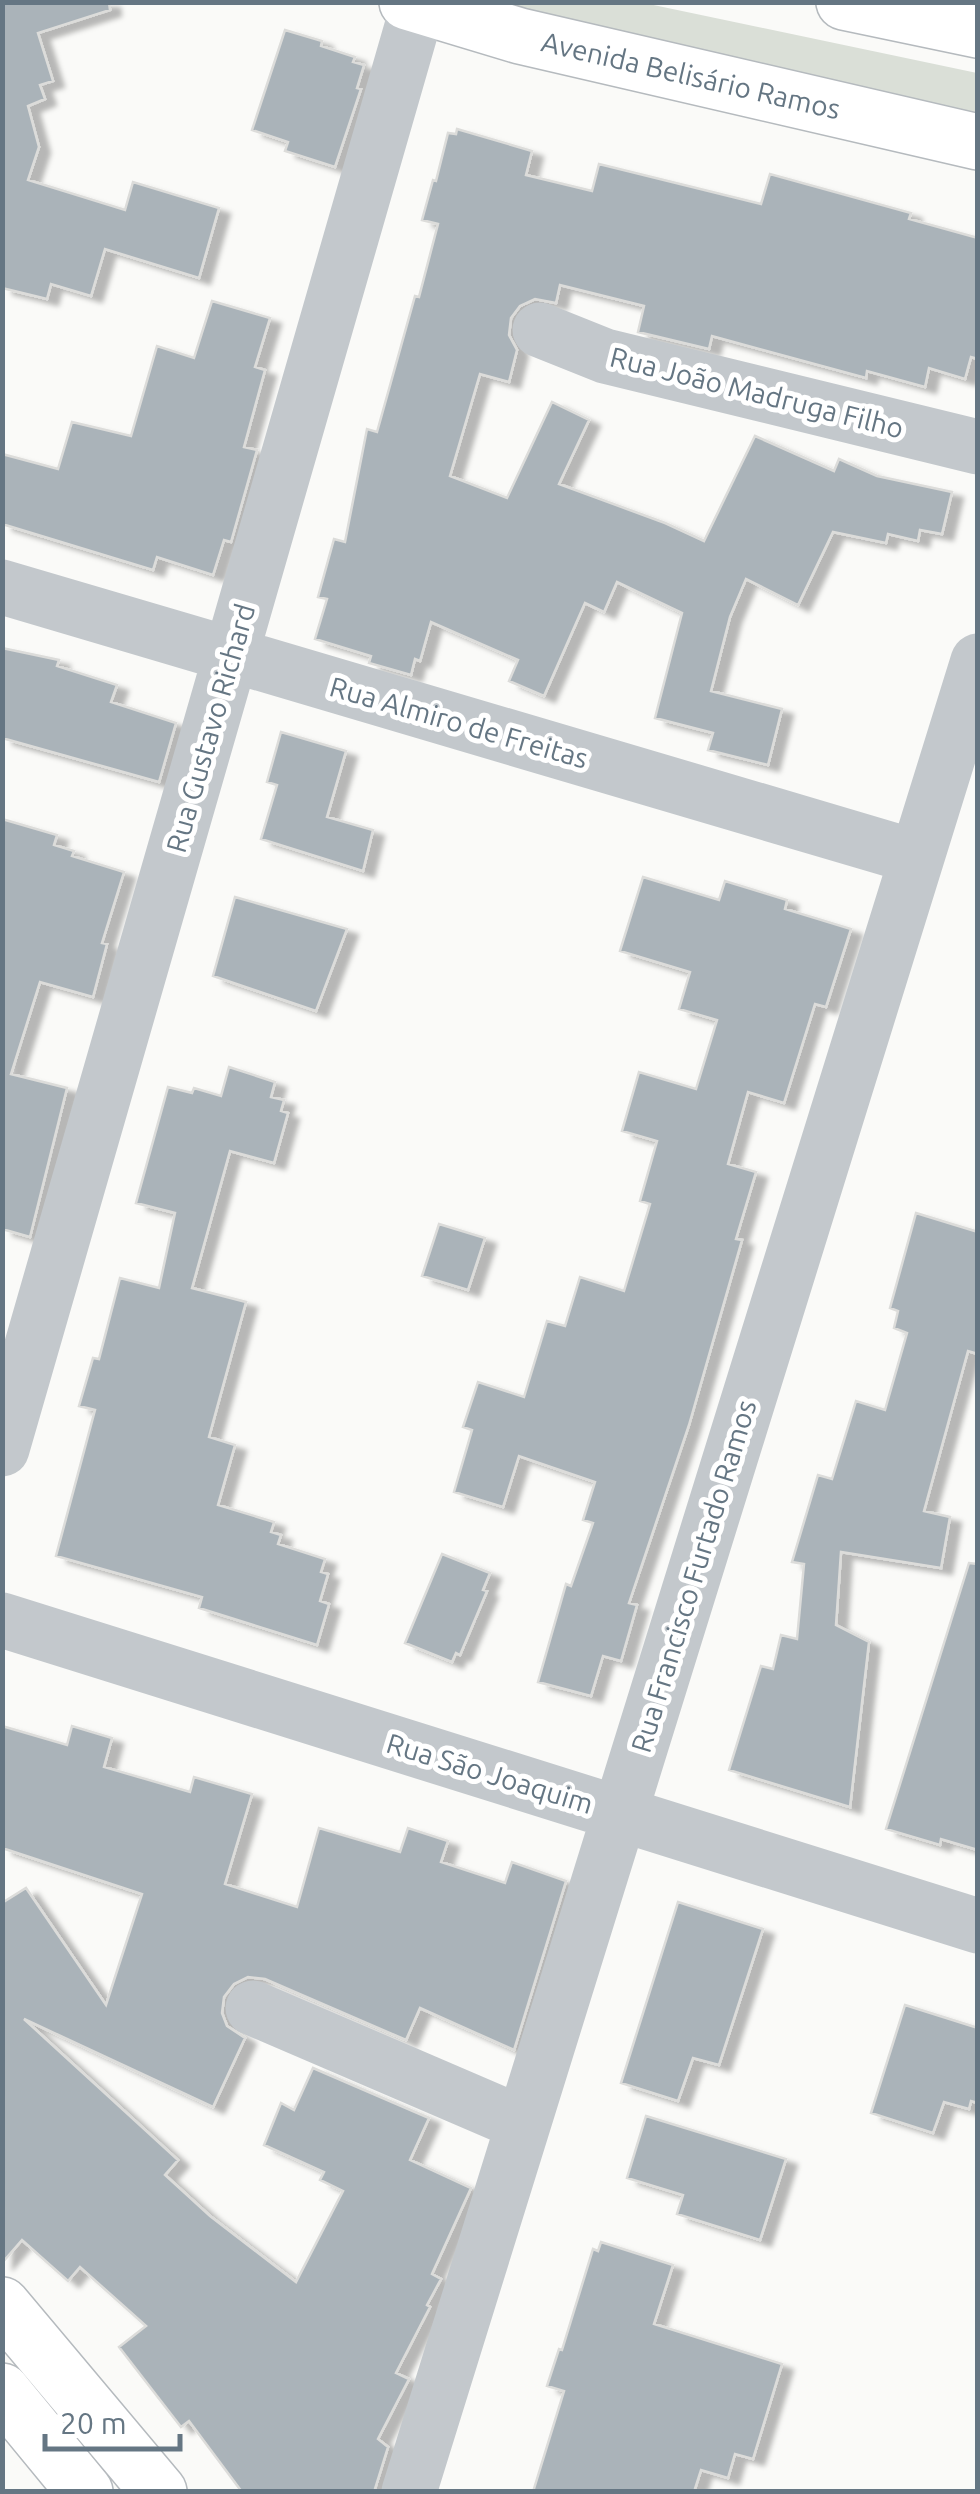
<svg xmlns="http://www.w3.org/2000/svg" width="980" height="2494" viewBox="0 0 980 2494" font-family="Ubuntu,sans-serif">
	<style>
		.green { fill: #dadfd7 }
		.building { fill: #aab3b9; stroke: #dcdcda; stroke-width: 2.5; filter: url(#shadow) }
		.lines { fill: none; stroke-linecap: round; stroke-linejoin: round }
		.major-casing { stroke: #b5babe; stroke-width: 58 }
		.minor { stroke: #c3c8cc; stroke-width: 55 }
		.major { stroke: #fff; stroke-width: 55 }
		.labels { text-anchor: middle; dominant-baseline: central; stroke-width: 10; stroke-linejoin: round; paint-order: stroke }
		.street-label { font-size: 28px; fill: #657683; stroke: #fff }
	</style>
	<defs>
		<filter id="shadow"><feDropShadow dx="11" dy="6" stdDeviation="2.5" flood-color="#0004"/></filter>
	</defs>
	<rect width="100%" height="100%" fill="#fafaf8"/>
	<path class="green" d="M470 3H644L977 73V120Z"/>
	<path class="building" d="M2 2H109L110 10 38 33 53 81 40 85 45 99 28 106 39 147 28 180 125 210 133 182 219 208 199 278 105 249 91 296 51 284 47 299 2 288Z
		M285 30 322 41 321 46 355 57 353 62 364 65 357 88 361 89 335 167 285 151 288 142 252 130Z
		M457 129 532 151 526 175 592 191 599 164 761 204 770 174 911 213 909 219 978 238V359L971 357 965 379 929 368 925 387 867 371 866 378 712 336 709 349 638 332 644 306 560 285 556 303 535 299 520 306 511 318 509 335 517 350 509 382 480 374 450 476 507 498 552 402 589 420 559 484 665 523 704 541 755 436 834 471 839 459 877 476 952 492 942 534 920 530 918 541 888 534 886 543 833 532 798 605 746 579 730 617 711 691 782 709 768 765 708 750 713 733 655 718 682 613 617 582 604 612 585 603 544 696 509 681 518 660 431 622 420 661 415 659 411 675 369 663 371 656 315 639 327 599 318 597 334 539 345 542 367 429 377 432 415 296 419 297 438 224 422 220 433 180 436 181 448 133 456 134Z
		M212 301 270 318 255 367 265 370 244 447 257 450 231 542 224 540 213 575 157 557 153 570 2 524V454L58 469 72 422 131 436 157 346 194 358Z
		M2 648 59 660 57 666 117 685 111 702 176 723 159 782 2 738Z
		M281 732 346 751 327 817 373 830 363 871 261 839 277 785 267 782Z
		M2 819 57 835 54 845 74 851 72 856 124 872 102 943 107 944 93 997 40 982 11 1074 67 1088 30 1237 2 1229Z
		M643 877 719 900 725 881 787 900 785 909 851 929 826 1007 815 1004 784 1103 748 1092 728 1164 756 1172 736 1239 742 1240 689 1425 629 1603 637 1605 621 1661 603 1656 591 1696 538 1682 566 1584 571 1586 593 1523 583 1520 595 1482 519 1456 503 1507 454 1492 472 1430 463 1427 478 1382 524 1397 547 1321 565 1326 580 1277 624 1291 650 1204 640 1201 657 1141 622 1131 639 1072 696 1089 717 1020 679 1009 690 972 620 951Z
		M235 897 347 929 316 1011 213 976Z
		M229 1067 275 1082 271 1097 284 1100 281 1111 288 1113 274 1163 230 1151 192 1288 246 1302 209 1437 235 1445 218 1505 274 1522 271 1532 281 1535 278 1544 325 1559 321 1572 328 1574 320 1601 329 1604 317 1645 199 1608 202 1597 56 1556 95 1410 79 1406 93 1358 99 1359 120 1278 159 1288 175 1213 136 1203 168 1087 192 1093 194 1088 221 1096Z
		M916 1213 978 1232V1354L968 1351 924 1511 950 1517 941 1568 841 1552 836 1625 869 1642 850 1807 729 1770 761 1666 773 1669 781 1635 797 1639 804 1564 792 1562 818 1475 832 1479 856 1401 885 1410 907 1333 894 1328 898 1311 890 1308Z
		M439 1224 485 1238 468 1290 422 1276Z
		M442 1554 490 1573 483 1590 487 1591 460 1655 456 1653 452 1662 405 1643Z
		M969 1563 978 1564V1850L941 1839 940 1845 886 1829Z
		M2 1726 67 1745 72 1726 112 1738 104 1767 190 1792 194 1777 252 1794 225 1884 297 1907 319 1828 400 1852 408 1828 448 1841 441 1862 505 1883 512 1862 566 1881 514 2050 420 2008 406 2040 265 1979 248 1977 234 1984 224 1997 222 2013 227 2026 245 2038 213 2107 24 2019 178 2160 165 2175 210 2216 296 2282 343 2191 320 2180 324 2172 264 2145 281 2103 294 2110 313 2068 429 2118 410 2160 471 2188 432 2274 441 2279 427 2305 430 2307 396 2373 409 2379 378 2439 388 2447 374 2492H242L189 2421 181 2427 119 2347 146 2326 80 2267 68 2281 22 2240 2 2263V1903L26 1888 106 2005 142 1894 2 1848Z
		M678 1902 763 1929 719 2065 693 2058 678 2101 621 2083Z
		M905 2005 978 2028V2103L971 2101 969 2109 944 2102 933 2133 871 2113Z
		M646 2116 786 2159 760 2240 677 2214 683 2195 627 2178Z
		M601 2242 673 2265 654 2324 782 2364 753 2459 735 2454 728 2478 701 2470 694 2492H533L564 2391 547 2386 559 2349 562 2350 593 2249 598 2251Z"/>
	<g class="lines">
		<g class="major-casing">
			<path id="major" d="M407 2 520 36 978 142
				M844 2 978 30
				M2 2305 159 2492
				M2 2391 85 2492"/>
		</g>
		<path class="minor" d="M540 330 605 356 978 447
			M2 587 916 857
			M2 1449 418 6
			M2 1620 978 1926
			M253 2008 523 2124
			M409 2492 978 661"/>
		<use href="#major" class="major"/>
	</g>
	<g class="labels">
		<g class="street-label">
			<text transform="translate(691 75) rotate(13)">Avenida Belisário Ramos</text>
			<text transform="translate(757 392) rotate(14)">Rua João Madruga Filho</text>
			<text transform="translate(459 722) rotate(16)">Rua Almiro de Freitas</text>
			<text transform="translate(210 728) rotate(-74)">Rua Gustavo Richard</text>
			<text transform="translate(693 1576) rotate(-73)">Rua Francisco Furtado Ramos</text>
			<text transform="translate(490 1773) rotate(17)">Rua São Joaquim</text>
		</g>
	</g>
	<rect width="980" height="2494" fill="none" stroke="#657683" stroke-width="10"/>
	<path d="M45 2434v15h135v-15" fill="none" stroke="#657683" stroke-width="5"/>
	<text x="60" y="2434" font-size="30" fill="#657683" stroke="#ffffff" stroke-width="8" paint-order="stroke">20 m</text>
</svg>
